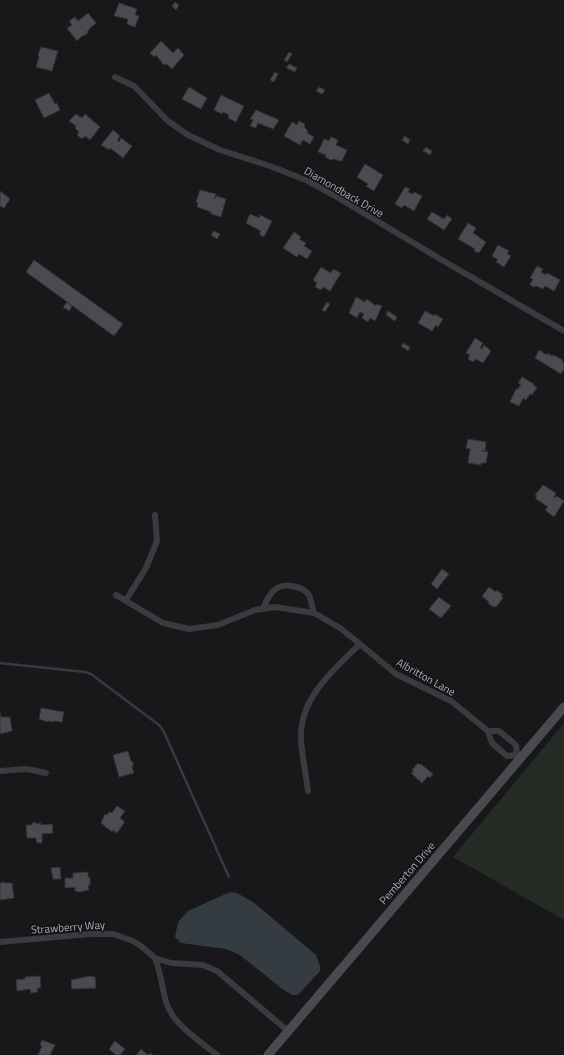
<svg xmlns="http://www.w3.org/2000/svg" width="564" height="1055" viewBox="0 0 564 1055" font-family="'Titillium Web',sans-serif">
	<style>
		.green { fill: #252b25 }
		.water { fill: #343b41 }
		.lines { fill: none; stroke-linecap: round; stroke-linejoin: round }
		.stream { stroke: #343b41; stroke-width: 2.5 }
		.building { fill: #4a4b4f; stroke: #323336 }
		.street { stroke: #3a3b3e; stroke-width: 6 }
		.secondary { stroke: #484a4e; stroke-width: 9 }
		.labels { text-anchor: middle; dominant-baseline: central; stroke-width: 3; stroke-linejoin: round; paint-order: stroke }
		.street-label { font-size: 11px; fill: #acb0b8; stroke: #131315 }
	</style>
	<rect width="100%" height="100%" fill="#18181a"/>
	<path class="green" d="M564 723V920L453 857Z"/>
	<path class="water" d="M230 892 237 893 253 902 316 955 320 966V971L298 995H292L281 988 240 955 226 949 181 943 175 937 178 922 188 911Z"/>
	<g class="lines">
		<path class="stream" d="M0 663 85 672 91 674 159 725 163 730 229 877"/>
	</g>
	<path class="building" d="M175 2 179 5 176 10 172 6Z
		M119 3 137 9 135 15 139 16 135 27 127 24 128 19 114 16Z
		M88 13 96 23 90 28 87 32 88 33 84 36 83 35 77 41 67 28 72 25 69 21 75 17 78 21Z
		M161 41 173 53 178 48 184 55 172 69 167 64 165 65 163 64 156 55 154 57 150 53Z
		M41 47 58 51 52 71 36 67 39 57 38 55Z
		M289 52 292 54 287 62 284 60Z
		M289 64 297 68 295 72 286 68Z
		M275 72 278 74 274 82 270 80Z
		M189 87 207 98 201 109 182 99Z
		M319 87 325 90 322 94 316 91Z
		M49 93 55 104 57 103 60 110 44 118 35 100Z
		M221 95 244 106 236 122 228 118 229 115 223 112 222 114 214 110Z
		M256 110 279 120 273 129 258 123 256 128 250 126 253 120 250 119Z
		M76 114 82 118 85 114 100 127 90 140 85 136 82 139 77 135 79 132 75 128 76 126 69 121Z
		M299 121 305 124 304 127 308 131 307 133 314 137 310 144 303 140 300 145 284 136 292 122 297 125Z
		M113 130 120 136 117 140 119 142 121 138 132 146 123 158 110 148 109 150 101 145Z
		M405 136 410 140 408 144 402 140Z
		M331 137 338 140 336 145 347 150 342 161H340L334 159 331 160 325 157 326 155 318 152 324 139 329 141Z
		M426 147 432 151 430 155 423 151Z
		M365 164 383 175 374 191 366 186 368 184 357 177Z
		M405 187 410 189 408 192 413 194 414 192 422 196 414 211 404 205 402 208 395 204Z
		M200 190 216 194 214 199H215L216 196 226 199 221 217 211 214V212L197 207 198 203 196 202Z
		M0 191 10 199 4 208 0 206Z
		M432 212 444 219 447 215 452 219 444 230 427 219Z
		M250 214 259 218 260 215 272 221 264 237 259 234 261 231 246 223Z
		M468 223 476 228 473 233 486 242 479 253 474 251 475 249 458 239Z
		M214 231 220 234 217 239 211 235Z
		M294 232 301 237 299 239 306 243 304 246 312 251 307 259 299 254 297 257 283 248Z
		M498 245 509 251 507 254 511 256 504 267 496 262 498 260 492 256Z
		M34 260 123 324 114 336 26 272Z
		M537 266 543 269 541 272 546 275 547 273 551 275 560 280 554 291 545 286 543 289 537 286 533 287 530 284 533 279 530 278Z
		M321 267 331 273 333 269 341 273 330 291 323 287 321 290 315 287 317 283 313 280Z
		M356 297 365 302 367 299 376 306 377 304 382 306 375 321 370 318 368 322 362 318 364 314 360 312 357 318 349 313Z
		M67 302 72 306 69 311 63 307Z
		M327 302 330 304 325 312 322 310Z
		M388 311 397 317 395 321 386 315Z
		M425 311 434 316 435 314 443 319 438 327 436 325 432 331 418 323Z
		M475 338 483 343 480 348 482 349 484 345 491 351 483 363 476 359 473 362 468 359 470 355 466 353Z
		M403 343 410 347 408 351 401 346Z
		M539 350 547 355V353L552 356 553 355 563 360 562 362 564 363V369L561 374 535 358Z
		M522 377 534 384 533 385 537 387 532 395 530 394 526 400 523 398 519 406 510 402 516 389H518L521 384 518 383Z
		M468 439 486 442 485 451 482 450V451L488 452 486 463H481V465L468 463 470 449 466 448Z
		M543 485 556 493 554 497 555 498 557 496 564 501 554 517 545 510 548 507 535 498 537 496 535 495Z
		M442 569 449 574 437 589 431 584Z
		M489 587 496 592 497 590 503 595 501 596 503 598 496 607 494 606 493 607 488 603 489 602 482 596Z
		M439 597 451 606 441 618 429 609Z
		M41 708 64 712 62 722 54 721V722L48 721V722L39 719Z
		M0 713 1 717H10L12 731 0 734Z
		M128 751 131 761 133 762V765L132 767 134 773 119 777 113 755Z
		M418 763 420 765 421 764 433 774 430 778 428 776 422 783 411 773 414 771 412 770Z
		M117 806 125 811 120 818 124 821V823L117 833 113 830 112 832 101 823 105 814 107 815 109 812 112 813Z
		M36 822V824L41 823V825L52 824 53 833 42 834V843H37L36 838H27L26 825H32V823Z
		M60 867 61 879H53L51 868Z
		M88 872V877H90V885H88L89 890 80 892 75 891V887L65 888V878H73V873Z
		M4 882 5 883H12L14 898 0 900V883Z
		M40 976 41 988H37L38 992 31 993 30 989 17 991 16 980 25 979V977Z
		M90 976 95 977 96 988 72 989 71 980Z
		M42 1040 55 1045 50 1055H38L42 1046 40 1045Z
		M115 1041 125 1049 120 1055H116L109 1049Z
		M141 1049 148 1055 150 1053 153 1055H136Z"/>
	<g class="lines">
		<path class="street" d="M115 77 134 86 168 121 188 135 220 150 270 166 308 181 337 197 442 260 564 331
			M116 595 163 623 189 629 218 625 255 610 275 607 314 613 340 628 360 644C333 670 299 699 301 739 302 757 306 774 308 791
			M126 600 146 568 157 541 155 515
			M263 609C266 602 270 592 277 588 286 583 302 586 309 595 311 599 312 608 314 613
			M360 644 396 674 451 701 488 731H499L516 745 517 755
			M488 731 492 743 507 756 517 755 519 757
			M0 771 27 769 46 773
			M0 942 90 934H113L133 941 141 946 155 958 171 963 203 965 217 971 288 1031
			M155 958C161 973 162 987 166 1002 173 1025 199 1040 217 1055"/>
		<path class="secondary" d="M268 1055 564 707"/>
	</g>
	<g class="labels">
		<g class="street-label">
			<text transform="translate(344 192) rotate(30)">Diamondback Drive</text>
			<text transform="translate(426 677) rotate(29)">Albritton Lane</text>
			<text transform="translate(407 873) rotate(-49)">Pemberton Drive</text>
			<text transform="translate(68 927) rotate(-4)">Strawberry Way</text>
		</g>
	</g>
</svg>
